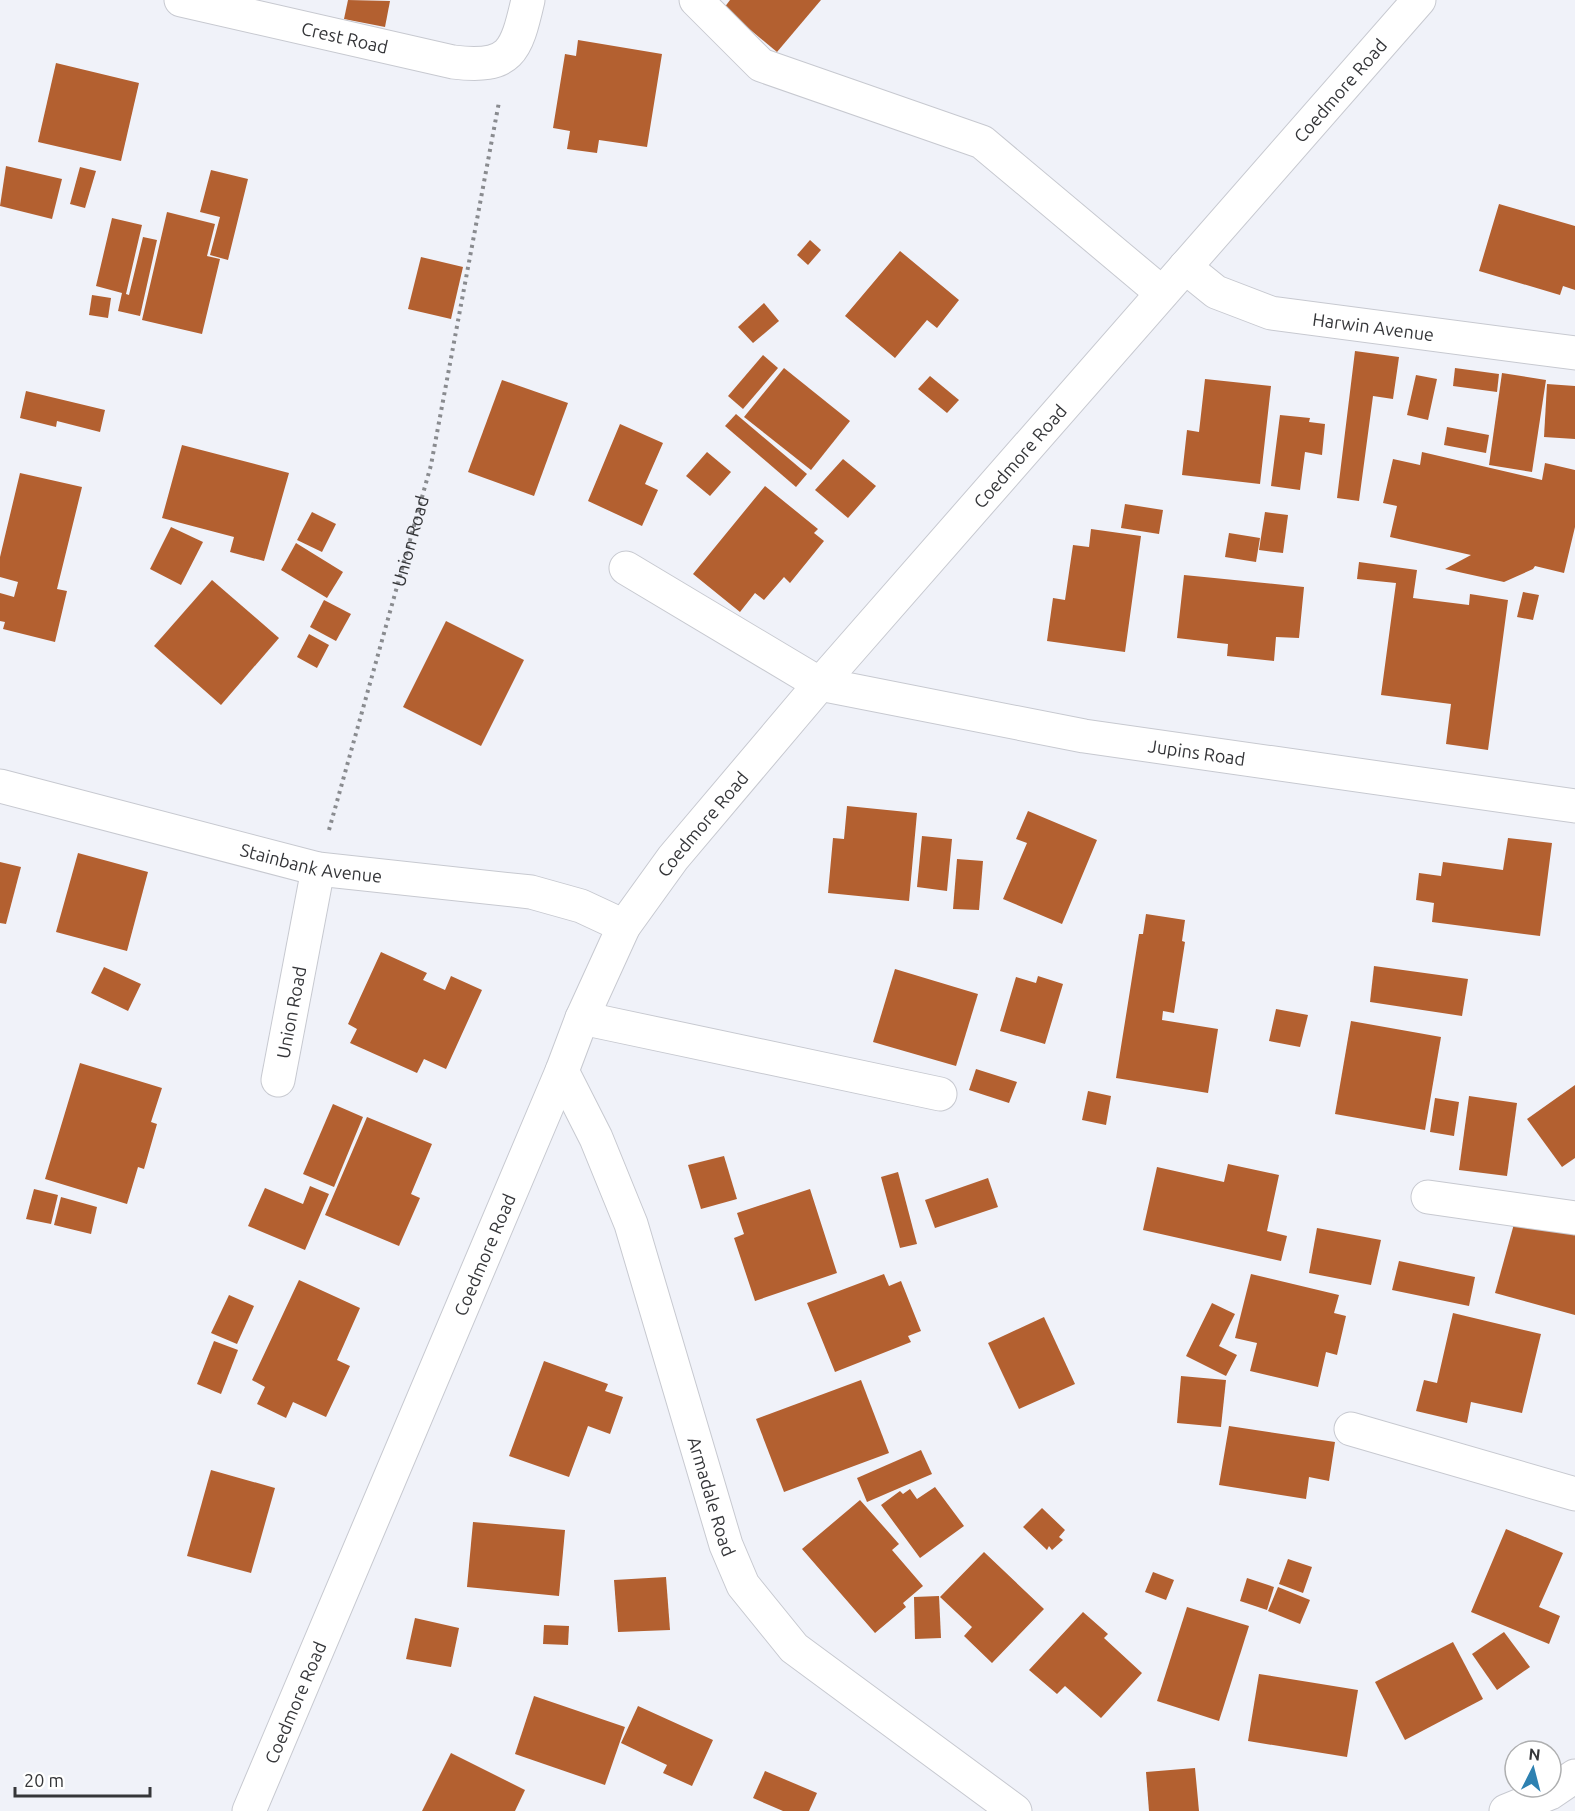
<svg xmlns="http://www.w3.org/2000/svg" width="1575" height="1811" font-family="Ubuntu,sans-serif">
  <rect width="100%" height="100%" fill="#f0f2f9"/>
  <g fill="#b36030">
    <path d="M348 0 390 1 385 27 344 19Z"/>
    <path d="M730 0H821L777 52 724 8Z"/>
    <path d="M578 40 662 54 647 147 599 140 597 153 567 149 570 131 553 128 565 54 576 56Z"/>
    <path d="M56 63 139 83 121 161 38 142Z"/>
    <path d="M6 166 62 179 52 219 0 206Z"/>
    <path d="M80 167 96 171 85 208 70 204Z"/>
    <path d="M211 170 248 179 228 260 210 255 220 217 200 212Z"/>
    <path d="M1499 204 1575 226V290L1563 286 1560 295 1479 271Z"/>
    <path d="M167 212 215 224 207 256 220 259 202 334 142 320Z"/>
    <path d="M112 218 142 225 126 294 129 295 143 237 157 240 140 316 118 311 122 293 96 286Z"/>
    <path d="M810 240 821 250 808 265 797 255Z"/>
    <path d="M900 251 959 300 937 328 927 320 895 358 845 316Z"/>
    <path d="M421 257 463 267 451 319 408 309Z"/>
    <path d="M92 295 111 298 108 318 89 315Z"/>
    <path d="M764 303 779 321 753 343 738 327Z"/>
    <path d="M1355 351 1399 357 1393 399 1373 396 1359 501 1337 498Z"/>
    <path d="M763 355 778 368 743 409 728 396Z"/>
    <path d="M784 368 850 421 811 470 744 417Z"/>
    <path d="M1455 368 1499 374 1497 392 1453 386Z"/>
    <path d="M1502 373 1546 380 1532 472 1489 465Z"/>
    <path d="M1416 375 1437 379 1428 420 1407 415Z"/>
    <path d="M930 376 959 400 947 413 918 389Z"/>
    <path d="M1205 379 1271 386 1260 484 1182 475 1187 430 1199 432Z"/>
    <path d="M502 380 568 403 534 496 468 472Z"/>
    <path d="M1547 384 1575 386V439L1544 437Z"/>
    <path d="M26 391 105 410 100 432 57 421 56 427 20 418Z"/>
    <path d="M736 414 807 474 796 487 725 426Z"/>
    <path d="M1280 415 1310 418 1309 422 1325 424 1322 455 1305 452 1300 490 1271 486Z"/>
    <path d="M620 424 663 443 645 484 658 490 642 526 588 501Z"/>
    <path d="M1447 427 1489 435 1486 453 1444 445Z"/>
    <path d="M182 445 289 473 264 561 230 552 234 537 162 518Z"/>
    <path d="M707 452 731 472 710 496 686 476Z"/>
    <path d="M1422 452 1542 480 1545 463 1575 470V527L1564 573 1535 566 1533 569 1504 582 1445 569 1471 555 1390 537 1397 506 1383 503 1393 459 1420 465Z"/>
    <path d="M843 459 876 486 848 518 815 490Z"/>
    <path d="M20 473 82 487 57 589 67 591 55 642 3 629 5 622 0 621V593L14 597 18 582 0 577V557Z"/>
    <path d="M765 486 818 529 814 533 824 541 790 583 784 577 764 600 755 593 740 612 693 574Z"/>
    <path d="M1125 504 1163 510 1159 534 1121 528Z"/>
    <path d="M312 512 336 524 322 552 297 540Z"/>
    <path d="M1265 512 1288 515 1283 553 1259 550Z"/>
    <path d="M171 527 203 542 181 585 150 569Z"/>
    <path d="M1091 529 1141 536 1125 652 1047 641 1053 598 1065 600 1073 545 1089 547Z"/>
    <path d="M1229 533 1260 538 1256 562 1225 557Z"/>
    <path d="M296 543 343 572 327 598 281 570Z"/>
    <path d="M1359 562 1417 570 1413 598 1469 605 1470 594 1508 600 1488 750 1446 744 1451 704 1381 695 1396 583 1357 579Z"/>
    <path d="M1184 575 1304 587 1299 638 1276 637 1274 661 1227 656 1228 644 1177 638Z"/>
    <path d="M212 580 279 638 221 705 154 646Z"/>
    <path d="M1523 592 1539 595 1533 620 1517 617Z"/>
    <path d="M324 600 351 614 336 641 310 627Z"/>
    <path d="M446 621 524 660 481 746 403 707Z"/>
    <path d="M309 634 329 645 317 668 297 657Z"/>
    <path d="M847 806 917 813 909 901 828 893 833 838 844 839Z"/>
    <path d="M1028 811 1097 840 1062 924 1003 899 1027 843 1016 839Z"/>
    <path d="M922 836 952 839 947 891 917 887Z"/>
    <path d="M1508 838 1552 843 1540 936 1432 922 1434 903 1416 900 1419 873 1441 876 1443 862 1503 870Z"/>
    <path d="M78 853 148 872 127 951 56 932Z"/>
    <path d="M957 859 983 861 979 910 953 909Z"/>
    <path d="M0 862 21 867 6 924 0 923Z"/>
    <path d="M1146 914 1185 920 1182 941 1185 942 1174 1013 1163 1011 1162 1020 1218 1029 1208 1093 1116 1078 1139 934H1143Z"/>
    <path d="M381 952 427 973 423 980 445 990 451 976 482 990 446 1069 424 1059 417 1073 350 1043 357 1029 348 1024Z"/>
    <path d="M1374 966 1468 979 1462 1016 1370 1002Z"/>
    <path d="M104 967 141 984 128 1011 91 993Z"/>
    <path d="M895 969 978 994 956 1066 873 1042Z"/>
    <path d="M1038 976 1063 984 1045 1044 1000 1031 1016 977 1036 983Z"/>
    <path d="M1276 1009 1308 1015 1300 1047 1269 1041Z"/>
    <path d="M1351 1021 1441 1037 1425 1130 1335 1114Z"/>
    <path d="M80 1063 162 1088 151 1122 157 1124 144 1169 138 1167 127 1204 45 1179Z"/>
    <path d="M976 1069 1017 1082 1009 1103 969 1090Z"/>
    <path d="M1575 1085V1158L1562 1167 1527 1119Z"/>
    <path d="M1088 1091 1111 1096 1106 1125 1082 1120Z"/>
    <path d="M1469 1096 1517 1103 1507 1176 1459 1170Z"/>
    <path d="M1435 1098 1459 1102 1454 1136 1430 1132Z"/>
    <path d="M333 1104 363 1117 334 1187 303 1174Z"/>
    <path d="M367 1117 432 1144 411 1194 420 1198 399 1246 325 1215Z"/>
    <path d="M724 1156 737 1199 701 1209 688 1165Z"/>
    <path d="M1228 1164 1279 1175 1267 1231 1287 1236 1281 1261 1143 1230 1157 1167 1224 1182Z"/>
    <path d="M898 1172 917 1244 900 1248 881 1177Z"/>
    <path d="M988 1178 998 1207 935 1228 925 1200Z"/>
    <path d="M310 1186 329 1194 305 1250 248 1226 265 1188 303 1204Z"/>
    <path d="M34 1189 58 1195 51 1224 26 1219Z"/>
    <path d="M810 1189 837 1273 755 1301 734 1238 744 1234 737 1213Z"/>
    <path d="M61 1197 97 1207 91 1234 54 1225Z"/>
    <path d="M1517 1213 1575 1229V1315L1495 1293Z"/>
    <path d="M1317 1228 1381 1240 1371 1285 1309 1273Z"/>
    <path d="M1399 1261 1475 1277 1469 1306 1392 1290Z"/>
    <path d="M884 1274 889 1286 901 1281 921 1331 908 1336 911 1342 835 1372 807 1303Z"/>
    <path d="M1251 1274 1339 1295 1334 1313 1346 1316 1337 1355 1326 1352 1318 1387 1250 1371 1257 1343 1235 1338Z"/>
    <path d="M299 1280 360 1308 337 1360 350 1366 326 1417 293 1402 286 1418 257 1404 265 1387 252 1380Z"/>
    <path d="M229 1295 254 1306 237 1344 211 1333Z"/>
    <path d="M1212 1303 1235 1314 1219 1346 1237 1355 1226 1376 1186 1356Z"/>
    <path d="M1453 1313 1541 1334 1522 1413 1471 1402 1467 1423 1416 1411 1424 1380 1437 1383Z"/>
    <path d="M1044 1317 1075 1384 1019 1409 988 1343Z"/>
    <path d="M214 1341 238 1350 221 1394 197 1384Z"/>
    <path d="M544 1361 608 1384 605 1391 623 1397 610 1434 588 1426 569 1477 509 1456Z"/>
    <path d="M1181 1376 1226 1380 1221 1427 1177 1423Z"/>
    <path d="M861 1380 889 1453 784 1492 756 1419Z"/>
    <path d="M1229 1426 1335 1442 1329 1481 1309 1477 1306 1499 1219 1485Z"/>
    <path d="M921 1450 932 1474 867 1502 857 1478Z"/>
    <path d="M211 1470 275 1488 251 1573 187 1556Z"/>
    <path d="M935 1487 964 1526 920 1558 881 1505 900 1491 903 1494 910 1489 917 1499Z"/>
    <path d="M860 1500 899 1544 892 1550 923 1586 903 1603 906 1607 875 1633 802 1549Z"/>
    <path d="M1042 1508 1065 1530 1059 1537 1063 1540 1052 1550 1049 1546 1047 1550 1023 1527Z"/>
    <path d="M473 1522 565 1530 559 1596 467 1587Z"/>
    <path d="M1506 1529 1563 1553 1539 1607 1560 1616 1549 1644 1471 1612Z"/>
    <path d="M984 1552 1044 1609 992 1663 964 1636 972 1627 940 1597Z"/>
    <path d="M1288 1559 1312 1567 1303 1593 1279 1584Z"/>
    <path d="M1153 1572 1174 1580 1166 1600 1145 1592Z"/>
    <path d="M666 1577 670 1630 618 1632 614 1580Z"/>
    <path d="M1247 1578 1274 1587 1267 1610 1240 1601Z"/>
    <path d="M1278 1587 1310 1600 1300 1624 1268 1611Z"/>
    <path d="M939 1596 941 1638 915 1639 914 1597Z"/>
    <path d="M1187 1607 1249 1626 1219 1721 1157 1701Z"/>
    <path d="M1083 1612 1108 1634 1104 1638 1142 1673 1101 1718 1065 1686 1057 1694 1029 1670Z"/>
    <path d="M415 1618 459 1628 451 1667 406 1659Z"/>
    <path d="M544 1625 569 1626 568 1645 543 1644Z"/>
    <path d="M1504 1632 1530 1667 1497 1690 1472 1654Z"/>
    <path d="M1453 1642 1483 1699 1405 1740 1375 1682Z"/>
    <path d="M1259 1674 1358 1690 1347 1757 1248 1741Z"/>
    <path d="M534 1696 625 1727 605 1785 515 1754Z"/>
    <path d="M638 1706 713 1740 692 1786 663 1773 667 1765 621 1743Z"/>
    <path d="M451 1753 525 1790 515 1811H422Z"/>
    <path d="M1195 1768 1199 1811H1149L1146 1772Z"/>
    <path d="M765 1771 817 1793 809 1811H783L753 1798Z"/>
  </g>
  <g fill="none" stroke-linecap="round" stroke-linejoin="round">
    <defs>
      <g id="minor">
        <path id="s2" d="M181 0 453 62C511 69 516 52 528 0"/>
        <path d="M696 0 761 65 982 142 1162 293"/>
        <path id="s3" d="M1185 267 1216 292 1271 313 1575 353"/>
        <path id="s4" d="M626 568 820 684 1084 736 1575 806"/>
        <path id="s5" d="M0 786 318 869 531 892 581 906 624 926"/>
        <path d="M582 1018 940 1094"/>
        <path id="s6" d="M562 1071 596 1138 631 1224 726 1545 743 1585 794 1648 1015 1811"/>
        <path id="s7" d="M278 1080 318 869"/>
        <path d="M1428 1197 1575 1218"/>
        <path d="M1351 1429 1575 1494"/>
        <path id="s8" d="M249 1811 562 1071 582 1018 624 926 673 858 820 684 1419 0"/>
        <path d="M1506 1811 1550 1793 1575 1776"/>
      </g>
    </defs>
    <use href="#minor" stroke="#c7c9d0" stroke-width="35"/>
    <path stroke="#898b8f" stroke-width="4" stroke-dasharray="3 4.5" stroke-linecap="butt" id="s1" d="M329 830 431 465 499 102"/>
    <use href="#minor" stroke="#fff" stroke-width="33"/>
  </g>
  <g text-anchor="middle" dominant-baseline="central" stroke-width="6" stroke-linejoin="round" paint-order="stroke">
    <g font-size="18" fill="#353639" stroke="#fff">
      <text stroke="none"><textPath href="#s2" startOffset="168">Crest Road</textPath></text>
      <text stroke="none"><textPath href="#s8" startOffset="2062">Coedmore Road</textPath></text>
      <text stroke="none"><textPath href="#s3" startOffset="202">Harwin Avenue</textPath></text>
      <text stroke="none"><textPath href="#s8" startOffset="1576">Coedmore Road</textPath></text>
      <text stroke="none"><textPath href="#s1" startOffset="300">Union Road</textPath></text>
      <text stroke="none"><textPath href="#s4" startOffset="609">Jupins Road</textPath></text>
      <text stroke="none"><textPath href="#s8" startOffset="1090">Coedmore Road</textPath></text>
      <text stroke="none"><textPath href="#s5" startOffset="321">Stainbank Avenue</textPath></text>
      <text stroke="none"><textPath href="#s7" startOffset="69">Union Road</textPath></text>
      <text stroke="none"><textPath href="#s8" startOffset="604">Coedmore Road</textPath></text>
      <text stroke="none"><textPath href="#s6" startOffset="452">Armadale Road</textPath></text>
      <text stroke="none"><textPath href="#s8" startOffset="118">Coedmore Road</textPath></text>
    </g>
  </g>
  <g transform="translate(1533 1769) rotate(6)"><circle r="28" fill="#ffffff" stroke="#aeafb0" stroke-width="1.5"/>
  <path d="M0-4.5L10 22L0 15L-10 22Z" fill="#2e81b1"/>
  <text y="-9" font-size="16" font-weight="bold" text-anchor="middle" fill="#353639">N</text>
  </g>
  <path d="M15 1787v9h135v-9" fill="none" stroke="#353639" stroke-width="3"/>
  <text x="24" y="1787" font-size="18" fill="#353639" stroke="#ffffff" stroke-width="4.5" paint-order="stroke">20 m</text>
</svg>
